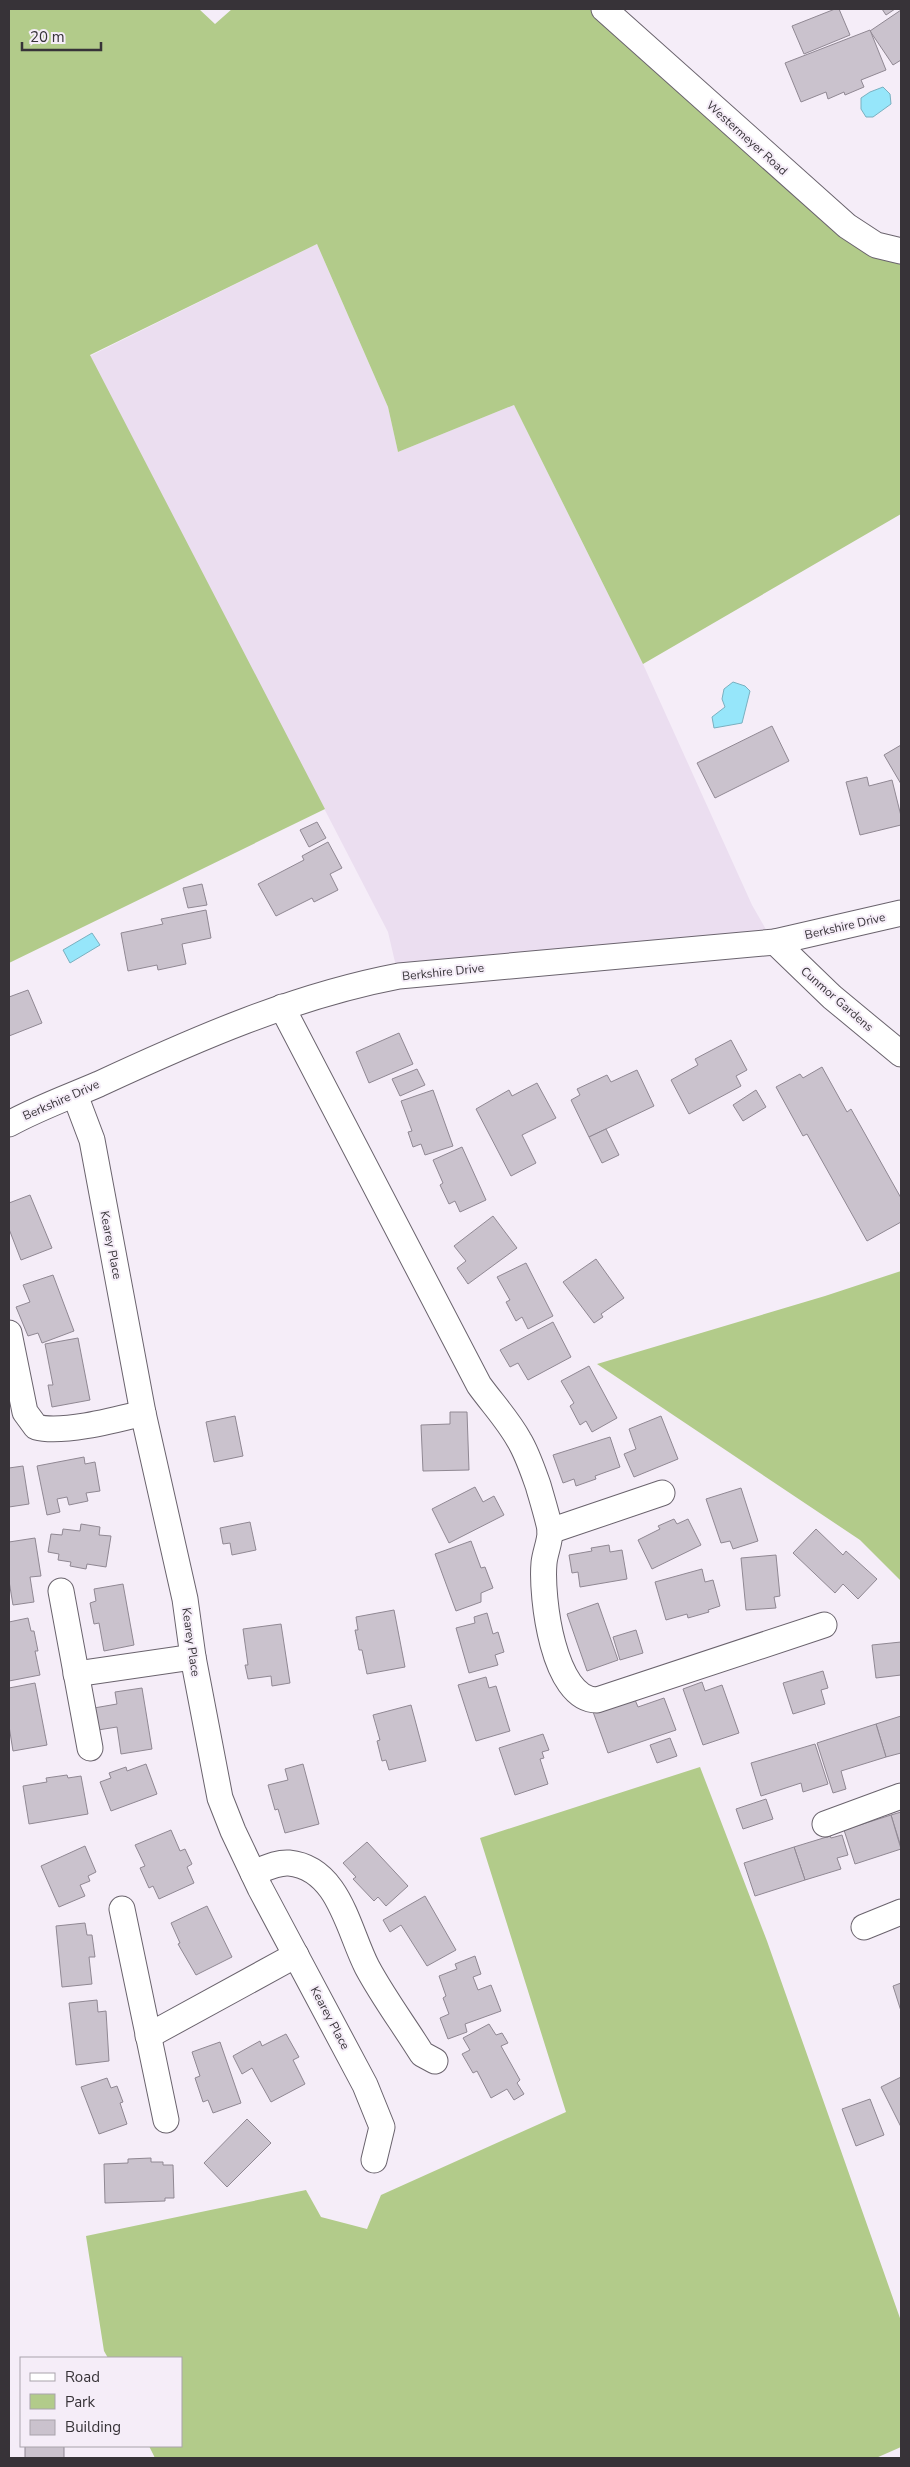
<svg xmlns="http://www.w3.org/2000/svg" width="910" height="2467" font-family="'Nunito Sans',sans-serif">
  <rect width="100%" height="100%" fill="#f5edf8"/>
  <path fill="#ebdef0" d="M317 244 388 407 398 452 514 405 643 664 752 905 772 940 398 975 388 932 90 356Z"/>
  <g fill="#b2cb8a">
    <path d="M9 9H199L215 24 232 9H601L791 177 901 252V514L643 664 514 405 398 452 388 407 317 244 90 355 325 809 9 963Z"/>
    <path d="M901 1271V1581L860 1540 597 1364 825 1296Z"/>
    <path d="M700 1767 767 1941 901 2321V2447L876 2458H155L149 2446H181V2358H108L104 2351 86 2236 306 2190 321 2217 367 2229 381 2195 566 2112 480 1838Z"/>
  </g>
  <g fill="#96e6fa" stroke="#7ab0c0">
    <path d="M883 87 890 94 891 104 873 117H866L861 109V98L870 92Z"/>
    <path d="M733 682 745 686 750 691 742 723 714 728 712 717 725 707 722 699 724 689Z"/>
    <path d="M92 933 100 945 70 963 63 950Z"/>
  </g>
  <g fill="#cac2cd" stroke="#908893">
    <path d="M835 9H839L850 35 804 54 792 26Z"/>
    <path d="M882 9H895L886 15Z"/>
    <path d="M901 10V60L893 65 870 31Z"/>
    <path d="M870 30 886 70 861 80 864 87 845 95 844 92 828 99 826 92 801 102 785 63Z"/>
    <path d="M772 726 789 761 715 798 697 763Z"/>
    <path d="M901 745V784L884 755Z"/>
    <path d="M867 777 869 786 892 780 901 816V825L860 835 846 782Z"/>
    <path d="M317 822 326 838 309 847 300 830Z"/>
    <path d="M328 842 342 868 330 874 338 890 314 902 312 898 276 916 258 884 304 860 302 856Z"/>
    <path d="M202 884 207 905 188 908 183 888Z"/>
    <path d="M206 910 211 938 182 944 186 964 158 970 157 965 128 971 121 933 163 924 161 919Z"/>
    <path d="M28 990 42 1023 9 1036V997Z"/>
    <path d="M399 1033 413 1064 369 1083 356 1052Z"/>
    <path d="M731 1040 747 1070 736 1076 741 1086 689 1114 671 1080 698 1065 695 1059Z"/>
    <path d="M822 1067 847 1112 851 1109 901 1198V1222L867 1241 807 1134 803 1136 776 1087 800 1074 803 1078Z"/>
    <path d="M417 1069 425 1085 400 1096 392 1079Z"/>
    <path d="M637 1070 654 1106 589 1137 571 1100 580 1095 577 1089 607 1075 611 1082Z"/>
    <path d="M537 1083 556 1118 522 1135 536 1163 511 1176 476 1109 509 1090 512 1096Z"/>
    <path d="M433 1090 453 1146 425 1155 421 1144 413 1147 408 1132 412 1131 401 1101Z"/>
    <path d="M756 1090 766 1107 743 1121 733 1105Z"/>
    <path d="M606 1129 619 1155 602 1163 589 1137Z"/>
    <path d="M462 1147 486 1200 460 1212 455 1201 449 1204 440 1185 443 1183 433 1160Z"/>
    <path d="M30 1195 52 1248 21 1260 9 1229V1203Z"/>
    <path d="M493 1216 517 1248 468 1284 457 1268 466 1261 454 1246Z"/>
    <path d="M596 1259 624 1298 601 1314 603 1317 594 1323 563 1282Z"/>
    <path d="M526 1263 553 1316 528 1329 522 1317 516 1321 506 1302 510 1300 497 1277Z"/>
    <path d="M53 1275 74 1331 42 1343 38 1333 28 1336 16 1307 30 1302 23 1285Z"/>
    <path d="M553 1322 571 1357 528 1380 518 1363 510 1367 500 1350Z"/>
    <path d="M78 1338 90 1400 52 1407 48 1385H53L45 1344Z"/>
    <path d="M589 1366 617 1418 592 1432 586 1421 580 1425 570 1406 574 1403 561 1381Z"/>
    <path d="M450 1412H467L469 1470 423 1471 421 1425 450 1424Z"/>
    <path d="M235 1416 243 1456 214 1462 206 1422Z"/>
    <path d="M661 1416 678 1459 634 1477 624 1454 636 1449 629 1429Z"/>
    <path d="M610 1437 620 1467 595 1476 596 1479 576 1486 574 1479 563 1483 553 1455Z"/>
    <path d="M84 1457 85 1464 95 1462 100 1491 86 1493 88 1501 69 1505 67 1497 57 1499 60 1512 47 1515 37 1466Z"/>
    <path d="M23 1466 29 1504 9 1507V1468Z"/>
    <path d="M475 1487 483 1502 494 1496 504 1515 449 1543 432 1509Z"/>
    <path d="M741 1488 758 1541 733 1549 730 1541 721 1543 706 1499Z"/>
    <path d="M674 1519 677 1524 688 1519 701 1545 652 1569 638 1540 660 1529 658 1526Z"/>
    <path d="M250 1522 256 1550 232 1555 230 1543 223 1544 220 1528Z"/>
    <path d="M81 1524 100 1527 99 1535 111 1536 106 1567 87 1564 86 1569 70 1566 71 1562 58 1560 59 1554 48 1552 51 1534 62 1535 63 1529 80 1531Z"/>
    <path d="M816 1529 843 1555 846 1551 877 1579 858 1599 843 1584 835 1593 793 1553Z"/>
    <path d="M35 1538 41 1576 30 1577 34 1602 13 1605 9 1581V1542Z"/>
    <path d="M471 1541 481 1568 485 1567 493 1588 481 1593V1602L456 1611 435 1554Z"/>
    <path d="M609 1545 610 1552 622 1550 627 1579 580 1587 578 1572 572 1573 569 1555 592 1551 591 1548Z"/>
    <path d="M776 1555 780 1596 774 1597 776 1608 746 1610 741 1558Z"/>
    <path d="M702 1569 705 1582 713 1580 720 1606 708 1610 709 1612 688 1618 687 1614 666 1620 655 1582Z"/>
    <path d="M123 1584 134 1645 104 1651 99 1623 94 1624 90 1603 96 1601 94 1589Z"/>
    <path d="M598 1603 618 1660 587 1671 567 1614Z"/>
    <path d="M394 1610 405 1667 367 1674 362 1650H359L355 1630H358L356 1617Z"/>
    <path d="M487 1613 493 1634 498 1632 504 1652 495 1655 498 1665 469 1673 456 1628 475 1623 474 1617Z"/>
    <path d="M28 1618 31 1631H34L38 1651H35L40 1675 9 1681V1622Z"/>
    <path d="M281 1624 290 1683 272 1686 271 1676 248 1679 245 1665H248L243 1629Z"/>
    <path d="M636 1630 643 1653 620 1660 613 1637Z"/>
    <path d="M901 1642V1675L876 1678 872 1645Z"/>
    <path d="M823 1671 828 1688 821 1690 825 1704 793 1714 783 1683Z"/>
    <path d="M486 1677 489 1688 496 1686 510 1731 476 1741 458 1685Z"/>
    <path d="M702 1682 705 1691 722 1685 739 1733 703 1745 683 1689Z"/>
    <path d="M35 1683 47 1745 13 1751 9 1726V1688Z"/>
    <path d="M142 1688 152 1749 121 1754 117 1727 98 1730 94 1708 117 1704 115 1692Z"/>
    <path d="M633 1695 638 1707 664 1698 676 1730 608 1753 592 1709Z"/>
    <path d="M411 1705 426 1761 389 1770 386 1760 382 1761 377 1741 380 1740 373 1715Z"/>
    <path d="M901 1716V1753L886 1757 876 1724Z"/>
    <path d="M876 1724 886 1757 841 1771 846 1789 833 1793 817 1743Z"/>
    <path d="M543 1734 549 1750 542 1752 544 1758 540 1759 548 1784 515 1795 499 1748Z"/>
    <path d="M670 1738 677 1756 657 1763 650 1745Z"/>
    <path d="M815 1744 828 1784 803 1792 801 1783 761 1796 751 1763Z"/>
    <path d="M146 1764 157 1794 111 1811 100 1782 111 1778 109 1773 126 1767 127 1771Z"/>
    <path d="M303 1764 319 1824 285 1833 278 1809 275 1810 268 1785 288 1780 285 1769Z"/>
    <path d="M67 1775 68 1778 81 1776 88 1814 29 1824 23 1786 47 1782 46 1778Z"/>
    <path d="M766 1799 773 1819 743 1829 736 1809Z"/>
    <path d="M901 1812V1847L891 1815Z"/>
    <path d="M891 1815 901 1849 855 1864 844 1830Z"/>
    <path d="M171 1830 180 1851 185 1849 192 1864 187 1867 194 1883 159 1899 153 1886 149 1888 140 1868 145 1866 135 1845Z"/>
    <path d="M842 1835 848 1855 837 1858 841 1869 805 1880 794 1847 830 1836 831 1838Z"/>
    <path d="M367 1842 408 1886 386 1906 378 1897 374 1901 353 1879 356 1877 343 1863Z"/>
    <path d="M85 1846 96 1872 88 1876 90 1881 80 1885 85 1896 59 1907 41 1866Z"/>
    <path d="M794 1847 805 1880 755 1896 744 1863Z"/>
    <path d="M425 1896 456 1950 427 1966 401 1925 390 1932 383 1920Z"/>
    <path d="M207 1906 232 1957 196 1975 178 1944 180 1943 171 1923Z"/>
    <path d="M85 1923 87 1935H92L95 1957H89L92 1984 62 1987 56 1926Z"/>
    <path d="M475 1956 481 1974 473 1977 478 1990 491 1985 501 2011 465 2024 467 2032 448 2039 440 2018 449 2014 443 1998 446 1996 439 1976 457 1969 455 1964Z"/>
    <path d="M901 1983V2011L893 1986Z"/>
    <path d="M97 2000 98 2012 106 2011 109 2061 76 2065 69 2003Z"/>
    <path d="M489 2024 496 2035 502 2033 508 2043 501 2046 520 2080 517 2083 524 2094 514 2100 507 2089 491 2098 477 2071 473 2073 462 2054 470 2050 463 2038Z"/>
    <path d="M286 2034 299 2057 293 2060 305 2084 271 2102 252 2068 242 2074 233 2056 260 2041 262 2046Z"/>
    <path d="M220 2042 241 2103 213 2113 208 2100 203 2102 195 2078 200 2076 192 2052Z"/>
    <path d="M901 2077V2127L881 2087Z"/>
    <path d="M107 2078 111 2088 117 2086 123 2102 120 2103 127 2124 99 2134 81 2087Z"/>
    <path d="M870 2099 884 2135 856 2146 842 2109Z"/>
    <path d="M247 2119 271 2143 227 2187 204 2163Z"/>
    <path d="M151 2158V2162H163V2165H173L174 2198H165V2201L105 2203 104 2164 128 2163V2159Z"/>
    <rect x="25" y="2446" width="39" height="12"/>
  </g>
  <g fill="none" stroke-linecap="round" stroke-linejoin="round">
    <defs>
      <g id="minor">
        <path d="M604 9 847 226 876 245 901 251"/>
        <path d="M775 942 832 997 901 1054"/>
        <path d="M282 1007 479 1385C492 1403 508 1420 519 1440 527 1453 533 1471 538 1485 542 1499 547 1515 550 1529 551 1540 545 1552 544 1563 541 1596 553 1700 597 1700L824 1625"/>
        <path d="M75 1095 92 1140 143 1413 185 1599 193 1657 220 1798 233 1831 260 1888 365 2085 382 2127 374 2160"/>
        <path d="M9 1124C38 1108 69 1097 99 1084 196 1039 294 996 399 976L775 942 901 913"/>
        <path d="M9 1333 25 1412 36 1427C62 1434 115 1420 143 1413"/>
        <path d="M550 1531 662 1493"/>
        <path d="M61 1591 90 1748"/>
        <path d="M76 1674 193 1657"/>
        <path d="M825 1824 901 1796"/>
        <path d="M253 1873C264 1869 277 1862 289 1863 339 1868 348 1930 367 1967 383 1997 404 2025 422 2054L435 2061"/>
        <path d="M122 1909 166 2120"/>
        <path d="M864 1927 901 1912"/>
        <path d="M148 2036 296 1955"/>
      </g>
    </defs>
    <use href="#minor" stroke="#6a636d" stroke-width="27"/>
    <use href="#minor" stroke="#fff" stroke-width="25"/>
  </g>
  <g text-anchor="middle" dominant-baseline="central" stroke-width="4" stroke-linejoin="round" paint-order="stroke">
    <g font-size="12" fill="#373338" stroke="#f5edf8">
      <text transform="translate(747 138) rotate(42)">Westermeyer Road</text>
      <text transform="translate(845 926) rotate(-13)">Berkshire Drive</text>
      <text transform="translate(443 972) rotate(-6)">Berkshire Drive</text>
      <text transform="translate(837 999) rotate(41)">Cunmor Gardens</text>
      <text transform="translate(61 1100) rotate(-24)">Berkshire Drive</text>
      <text transform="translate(111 1245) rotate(79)">Kearey Place</text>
      <text transform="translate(191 1642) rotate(82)">Kearey Place</text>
      <text transform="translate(330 2018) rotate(62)">Kearey Place</text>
    </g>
  </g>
  <rect width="910" height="2467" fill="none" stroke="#373338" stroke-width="20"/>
  <rect x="20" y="2357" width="162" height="90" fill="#f5edf8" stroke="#a9a3ab"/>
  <rect x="30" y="2373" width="25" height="8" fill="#ffffff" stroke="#a9a3ab"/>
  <text x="65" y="2382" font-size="15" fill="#373338">Road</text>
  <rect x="30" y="2394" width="25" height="15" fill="#b2cb8a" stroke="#a9a3ab"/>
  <text x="65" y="2407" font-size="15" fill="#373338">Park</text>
  <rect x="30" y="2420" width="25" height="15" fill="#cac2cd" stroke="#a9a3ab"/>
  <text x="65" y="2432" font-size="15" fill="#373338">Building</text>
  <path d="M22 42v8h79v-8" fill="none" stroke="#373338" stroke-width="2.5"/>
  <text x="30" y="42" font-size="15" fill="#373338" stroke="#f5edf8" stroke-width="4" paint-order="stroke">20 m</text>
</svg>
